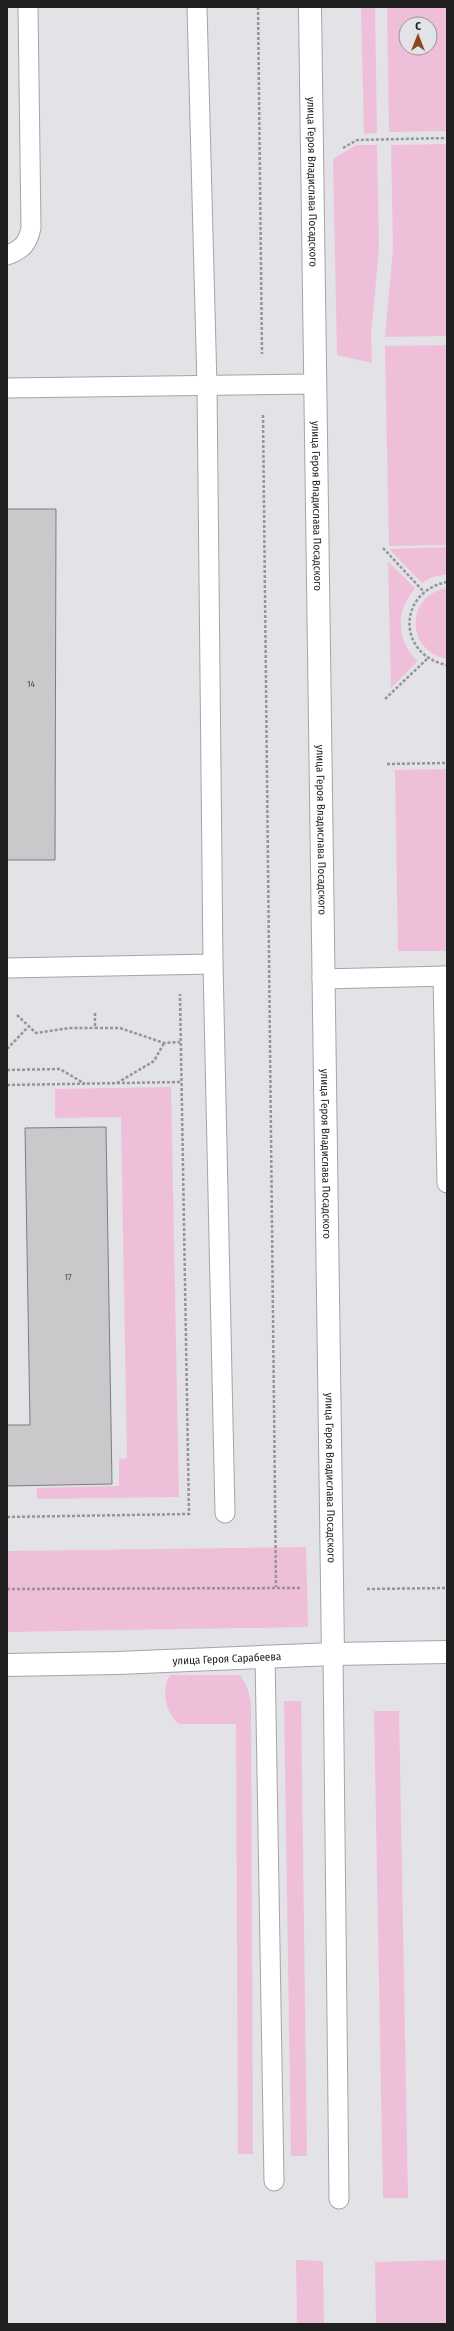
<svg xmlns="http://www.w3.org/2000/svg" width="454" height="2331" font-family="'Fira Sans Condensed',sans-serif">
  <rect width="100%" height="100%" fill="#e3e2e6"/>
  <g fill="#efbfd9" fill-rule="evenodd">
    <path d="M361 7H375L377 133 364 134Z"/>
    <path d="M387 7H447V131L389 132ZM406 24H430V48H406Z"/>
    <path d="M447 144V336L385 337 393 248 391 145Z"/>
    <path d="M356 145H377L379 247 371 336 372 363 337 355 333 159Z"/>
    <path d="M447 345V545L389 546 385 346Z"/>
    <path d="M447 547V574L432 577 422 583 389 549Z"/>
    <path d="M388 561 415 588C412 593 407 598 405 604 396 622 402 649 418 661L391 688Z"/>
    <path d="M447 588V659C405 651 405 595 447 588Z"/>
    <path d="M447 769V951H398L395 770Z"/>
    <path d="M171 1087 179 1497 37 1499V1488L119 1486V1459L127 1458 121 1117 55 1118V1089Z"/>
    <path d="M306 1547 308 1627 7 1632V1551Z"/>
    <path d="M170 1675H240L247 1687 251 1702 253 2154H238L236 1724H179C165 1713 161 1689 170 1675Z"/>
    <path d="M284 1701H301L307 2156H291Z"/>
    <path d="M374 1711H399L408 2198H383Z"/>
    <path d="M296 2260 323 2261 324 2324H297Z"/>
    <path d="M447 2260V2324H376L375 2262Z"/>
  </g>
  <g fill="#cbc8cb" stroke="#7f7c7f">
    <path d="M7 509H56L55 860H7Z"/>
    <path d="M106 1127 112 1484 7 1486V1425H30L25 1128Z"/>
  </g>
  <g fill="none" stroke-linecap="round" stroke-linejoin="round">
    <defs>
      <g id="lane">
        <path d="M197 7 207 386 213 964 225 1513"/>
        <path d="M7 255C22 250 28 243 31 228L28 7"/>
        <path d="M7 388 315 384"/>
        <path d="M7 968 213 964"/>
        <path d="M443 976 447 1183"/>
        <path d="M322 979 447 976"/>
        <path d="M333 1654 339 2199"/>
        <path d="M265 1655 274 2181"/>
      </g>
      <g id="street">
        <path id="s1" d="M7 1665 117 1663 333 1654"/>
      </g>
      <g id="secondary">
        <path id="s2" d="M310 7 333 1654 447 1652"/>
      </g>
    </defs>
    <use href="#lane" stroke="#a6a4a8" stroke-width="21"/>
    <use href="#street" stroke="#a6a4a8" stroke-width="24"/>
    <use href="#secondary" stroke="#a6a4a8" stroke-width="24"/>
    <g stroke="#959497" stroke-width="2.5" stroke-dasharray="3 2" stroke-linecap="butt">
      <path d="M258 7 262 354"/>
      <path d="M343 148 357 140 447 138"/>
      <path d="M263 415 276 1587"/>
      <path d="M383 548 424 592"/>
      <path d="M447 582C397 592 397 655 447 665"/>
      <path d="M385 699 428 658"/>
      <path d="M387 764 447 763"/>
      <path d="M95 1013V1028H120L164 1043 180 1042"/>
      <path d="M17 1015 36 1033 69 1028H95"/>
      <path d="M7 1049 28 1027"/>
      <path d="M7 1070 60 1069 85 1084"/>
      <path d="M117 1083 154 1061 164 1043"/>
      <path d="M7 1085 181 1082"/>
      <path d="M7 1517 189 1514 180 994"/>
      <path d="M7 1589 301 1588"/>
      <path d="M367 1589 447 1588"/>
    </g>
    <use href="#lane" stroke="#fff" stroke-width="19"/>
    <use href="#street" stroke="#fff" stroke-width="22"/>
    <use href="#secondary" stroke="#fff" stroke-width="22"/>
  </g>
  <g text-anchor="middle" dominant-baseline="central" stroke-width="3.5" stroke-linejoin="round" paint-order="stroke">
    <g font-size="9" fill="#4c4a4c">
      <text x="31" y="684">14</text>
      <text x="68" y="1277">17</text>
    </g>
    <g font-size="11" fill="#212021" stroke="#e3e2e6">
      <text stroke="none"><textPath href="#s2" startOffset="175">улица Героя Владислава Посадского</textPath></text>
      <text stroke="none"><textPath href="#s2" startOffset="499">улица Героя Владислава Посадского</textPath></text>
      <text stroke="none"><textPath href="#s2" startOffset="823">улица Героя Владислава Посадского</textPath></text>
      <text stroke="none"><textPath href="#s2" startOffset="1147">улица Героя Владислава Посадского</textPath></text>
      <text stroke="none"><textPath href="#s2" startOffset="1471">улица Героя Владислава Посадского</textPath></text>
      <text stroke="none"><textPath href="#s1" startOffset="220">улица Героя Сарабеева</textPath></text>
    </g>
  </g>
  <rect width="454" height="2331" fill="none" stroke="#212021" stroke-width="16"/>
  <g transform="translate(418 36)"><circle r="19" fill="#e3e2e6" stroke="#959497"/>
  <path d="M0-3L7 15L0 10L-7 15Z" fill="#8a451b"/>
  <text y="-6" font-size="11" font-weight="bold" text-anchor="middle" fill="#212021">С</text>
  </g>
</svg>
